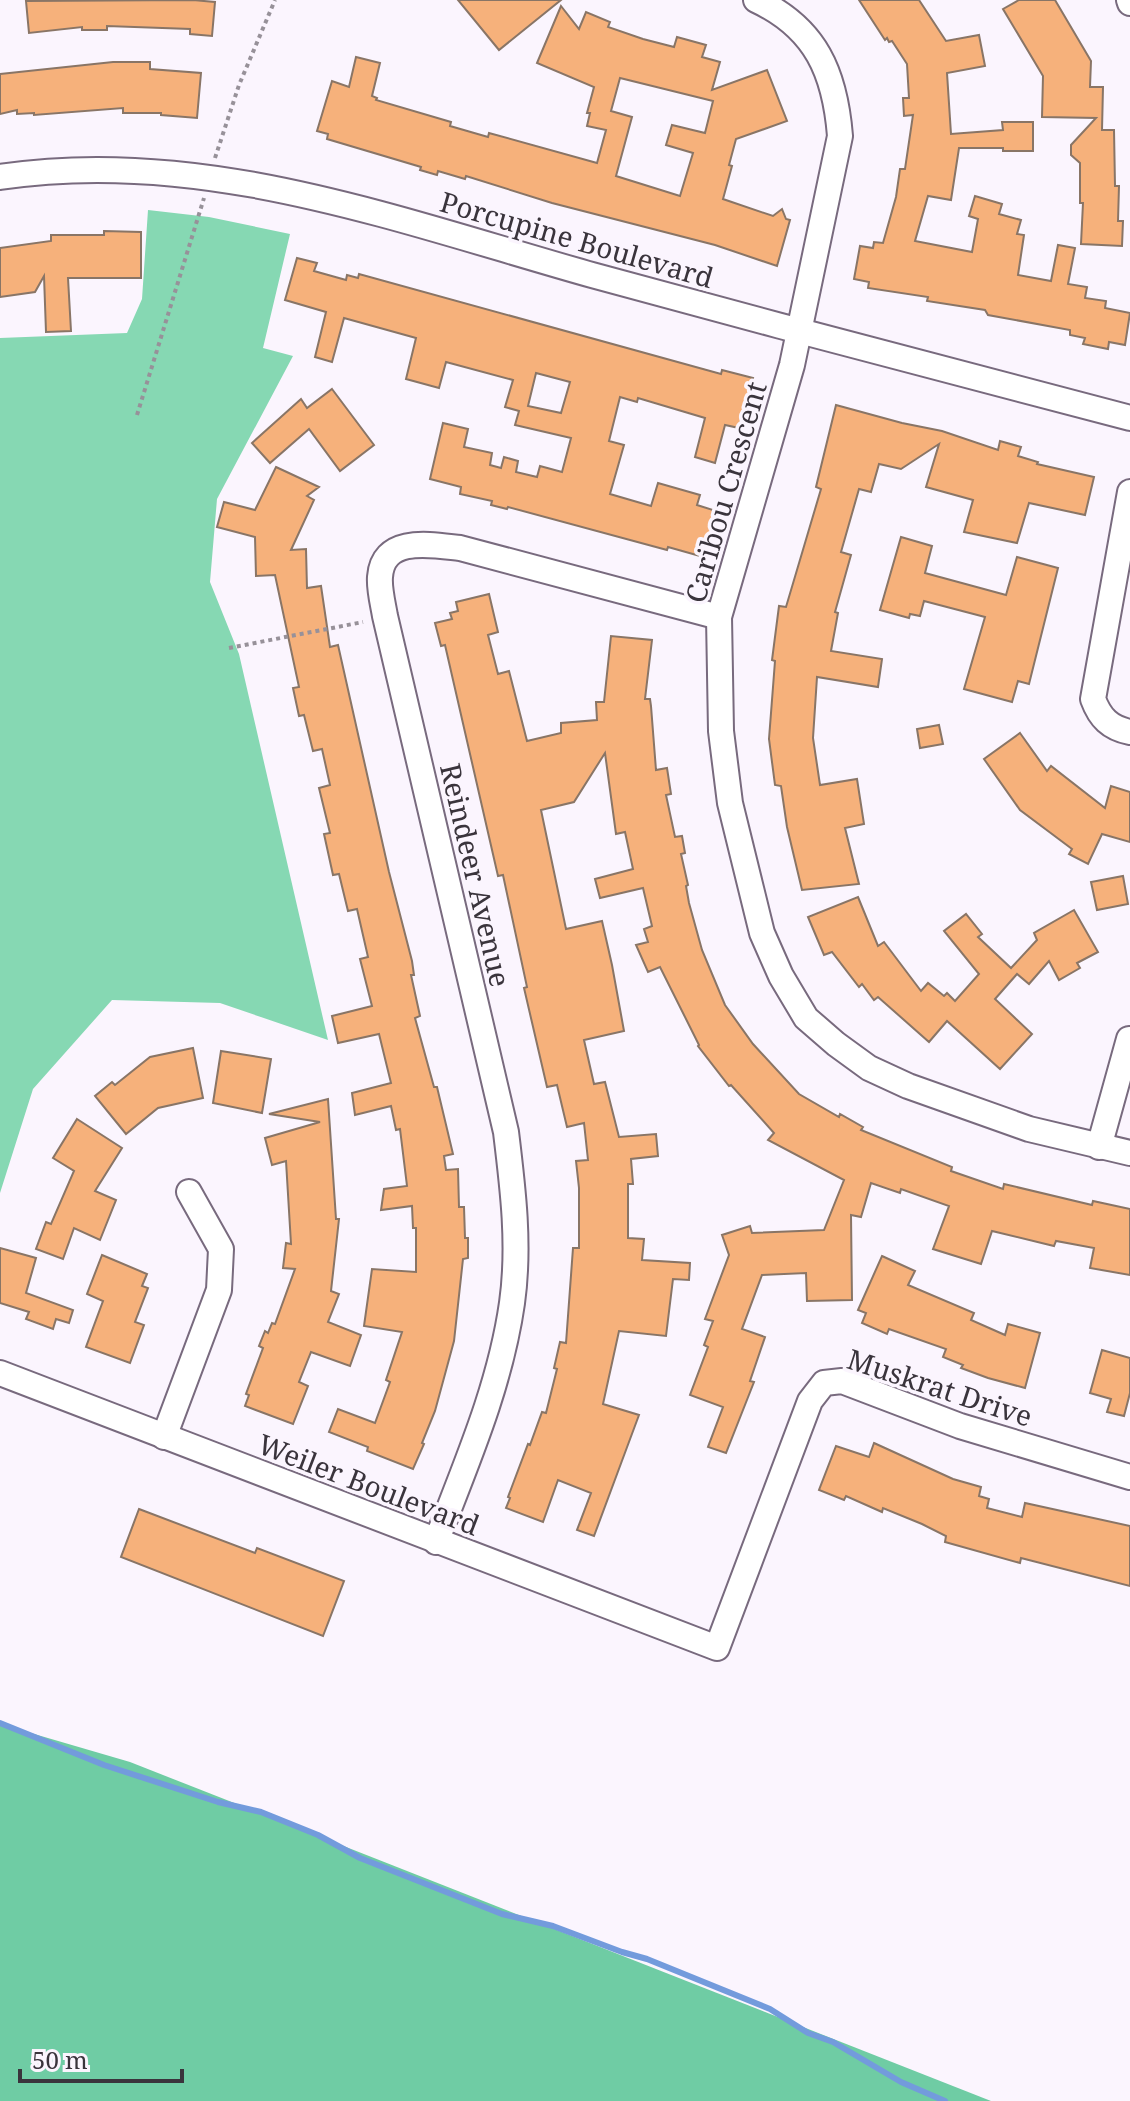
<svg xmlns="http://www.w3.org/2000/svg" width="1130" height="2101" font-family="'Noto Serif',serif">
  <rect width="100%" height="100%" fill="#fbf5fe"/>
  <path fill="#86d8b3" d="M148 210 209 217 290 234 263 348 293 356 217 499 210 582 239 654 328 1040 220 1003 112 1000 33 1089 0 1193V338L127 333 142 299Z"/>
  <path fill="#6fcca4" d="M0 1724 130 1762 991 2101H0Z"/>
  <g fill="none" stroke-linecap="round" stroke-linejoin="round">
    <path stroke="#739bdc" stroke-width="6" d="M0 1723 104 1765 218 1802 261 1812 318 1835 360 1858 502 1914 553 1926 622 1952 647 1959 770 2009 808 2033 833 2042 901 2082 945 2101"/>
  </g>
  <g fill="#f6b17b" stroke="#897566" stroke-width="2" fill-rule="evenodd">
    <path d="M193 0 215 2 212 36 190 34V29L107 26V30H82V27L29 33 26 1Z"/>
    <path d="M458 0H561L499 50Z"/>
    <path d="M859 0H919L946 41 979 35 985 66 947 73 951 134 1003 130 1002 122H1033V151H1003V148H959L951 200 928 196 915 241 972 252 978 219 969 216 975 196 1002 204 999 214 1021 220 1017 234 1024 235 1018 275 1051 281 1058 245 1075 248 1068 284 1087 287 1085 298 1106 301 1105 308 1130 313 1125 345 1109 342 1108 349 1083 344 1085 338 1070 335V330L988 315 985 310 927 301 928 297 868 288 869 282 854 279 860 246 873 248 874 242 883 243 896 197 900 169H905L913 115 904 116 903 98H909L907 64 892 41 889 42 887 38 885 40Z"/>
    <path d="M1019 0H1055L1091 61 1090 87H1103L1102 130H1114L1115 186H1119L1118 221H1123L1122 246 1081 244 1083 203H1080V163L1071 155V145L1096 118 1042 117 1043 76 1003 9Z"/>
    <path d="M561 6 579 29 586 12 610 22 608 27 643 39 674 47 677 37 706 45 702 57 720 62 712 90 767 70 787 121 736 139 729 165 732 166 723 199 773 216 782 209 786 219 790 220 777 266 715 245 552 203 466 176 465 179 438 171 437 175 420 170 421 167 327 139 328 134 317 131 332 81 349 87 356 57 380 63 372 96 377 98 376 100 451 122 450 126 488 137 489 133 597 163 606 130 587 126 590 113H587L594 87 537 63ZM620 78 713 101 705 133 672 125 666 145 693 153 680 196 616 176 632 117 611 111Z"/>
    <path d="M113 62H150V69L201 73 197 118 161 115V113H123V108L34 115V113L17 114V110L0 114V74Z"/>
    <path d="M104 231 141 232V278H68L71 331 46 332 44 276 35 292 0 297V248L51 241V235H104Z"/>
    <path d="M297 258 317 263 314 271 346 280 347 275 358 278 359 274 721 374 722 370 753 378 739 428 725 425 715 463 695 457 705 418 638 398 637 402 620 397 609 441 624 445 610 494 651 506 658 483 700 495 697 505 713 510 718 518 707 558 668 547 667 550 508 507 507 509 491 505 492 501 460 494 461 487 430 479 443 423 468 429 464 447 492 453 490 465 501 468 504 457 518 461 516 472 537 477 540 466 562 472 571 438 515 425 519 411 505 407 513 380 446 362 439 388 406 379 416 338 344 318 332 362 315 357 326 312 285 300ZM536 373 570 382 561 413 528 406Z"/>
    <path d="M332 389 374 445 340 471 309 429 270 463 252 443 301 399 307 408Z"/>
    <path d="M836 405 902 423 942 431 998 450 1000 441 1021 447 1018 456 1038 462 1037 464 1094 477 1085 515 1029 503 1017 543 964 532 973 500 926 487 939 444 901 469 879 464 871 492 859 489 841 552 851 555 835 612 838 613 831 651 882 659 878 687 817 677 813 738 820 785 857 779 864 824 845 828 859 884 802 890 787 827 781 786 775 785 769 739 775 661 772 660 779 606 786 607 821 489 816 487Z"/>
    <path d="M276 467 319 487 307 496 314 500 291 550 306 549 307 588 321 586 330 647 338 645 389 872 412 961 414 975H411L420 1016 415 1018 434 1087H437L453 1154 444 1156 446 1170 458 1169 459 1207H464L465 1238H468V1258L463 1259 454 1341 435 1411 422 1443 424 1444 413 1469 367 1451 368 1447 329 1432 338 1409 375 1423 390 1382 386 1380 402 1332 364 1326 372 1269 416 1272V1228H413L412 1206 381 1210 384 1189 407 1186 400 1129 396 1130 391 1106 355 1115 352 1093 391 1083 379 1034 338 1043 332 1016 372 1006 360 959 368 957 357 909 348 911 339 874 333 875 324 834 330 833 319 788 330 785 322 749 313 751 304 715 299 716 293 688 299 687 275 575 256 576 255 537 217 527 224 502 255 510Z"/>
    <path d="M901 537 932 546 925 573 1006 595 1017 557 1058 568 1029 684 1018 681 1012 702 964 689 985 617 924 601 920 616 910 614 909 618 880 610Z"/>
    <path d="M489 594 498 632 488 635 498 674 509 671 527 741 561 733V723L597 720 596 702H604L611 636 652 640 645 699H650L651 706 656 770 667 768 671 794 666 795 675 837 682 836 685 853 681 854 688 885 686 886 689 903 702 950 725 1005 753 1044 799 1094 839 1117 840 1114 863 1127 861 1130 952 1167 951 1171 1003 1189 1004 1184 1092 1205 1093 1201 1130 1209V1275L1090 1268 1094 1248 1056 1241 1054 1246 992 1231 981 1264 933 1249 949 1206 901 1189 900 1193 871 1183 861 1217 851 1215 852 1300 807 1301 806 1273 762 1275 742 1329 765 1337 750 1381 754 1382 726 1453 708 1447 723 1407 690 1395 708 1347 704 1345 713 1321 705 1319 729 1255 722 1235 750 1226 752 1233 824 1230 844 1180 768 1140 774 1133 731 1085 729 1086 698 1046 699 1045 660 967 648 972 636 945 648 942 644 929 652 926 643 888 600 898 595 879 633 869 625 832 616 834 605 753 574 802 541 810 566 929 602 921 612 965 624 1031 584 1040 594 1084 605 1082 619 1137 656 1134 658 1156 631 1159 633 1184H628V1238L644 1239 642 1260 690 1263 689 1280 673 1279 666 1336 619 1331 603 1404 639 1415 594 1536 577 1530 591 1493 558 1480 543 1522 506 1508 510 1498 508 1497 528 1444 530 1445 542 1412 546 1413 557 1369 554 1368 560 1342 566 1343 573 1248H579V1188L576 1161 588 1160 584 1123 567 1127 557 1085 547 1087 524 988 527 987 503 875 498 876 445 645 441 646 435 623 452 619 450 613 458 611 456 602Z"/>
    <path d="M939 725 943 744 920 748 917 729Z"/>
    <path d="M1020 733 1047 771 1051 766 1105 808 1111 786 1130 792V842L1102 834 1088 864 1069 854 1072 849 1020 810 984 759Z"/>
    <path d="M1123 876 1128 904 1097 910 1091 882Z"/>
    <path d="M858 897 878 946 884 942 921 991 928 983 944 996 947 993 955 1001 979 974 944 931 966 914 982 934 978 937 1011 968 1037 940 1034 933 1074 910 1098 952 1077 963 1080 968 1059 980 1049 961 1029 984 1017 974 995 999 1032 1034 1000 1069 947 1021 929 1042 878 997 874 1000 862 984 859 987 832 952 824 955 808 917Z"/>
    <path d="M193 1048 203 1098 158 1108 126 1134 95 1096 112 1082 115 1085 150 1057Z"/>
    <path d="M221 1051 271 1059 262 1113 213 1103Z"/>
    <path d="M328 1099 336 1219H339L331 1291 339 1294 328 1322 361 1335 350 1366 311 1352 299 1382 308 1386 293 1424 245 1406 249 1395 246 1394 263 1348 259 1346 265 1331 268 1333 272 1323 275 1324 295 1269 283 1268 286 1243 291 1244 286 1161 272 1165 265 1138 320 1122 269 1114Z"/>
    <path d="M77 1119 122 1148 95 1191 116 1200 100 1240 74 1228 63 1259 36 1249 46 1222 51 1224 74 1171 53 1158Z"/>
    <path d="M0 1248 36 1258 26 1293 73 1310 69 1323 56 1319 53 1329 26 1319 29 1312 0 1303Z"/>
    <path d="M102 1255 147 1274 142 1286 148 1288 135 1322 144 1325 130 1363 86 1347 103 1301 87 1294Z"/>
    <path d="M882 1256 915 1271 908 1285 974 1313 971 1320 1005 1335 1008 1324 1040 1333 1025 1388 988 1378 961 1368 963 1365 943 1357 946 1349 889 1329 887 1334 862 1323 866 1313 858 1310Z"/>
    <path d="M1102 1350 1130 1358V1393L1124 1416 1107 1412 1111 1399 1090 1393Z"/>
    <path d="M874 1443 953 1479 981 1487 979 1496 989 1499 987 1508 1022 1517 1025 1503 1130 1526V1586L1021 1558 1020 1563 945 1542 946 1536 922 1524 883 1508 882 1512 846 1496 844 1500 819 1490 836 1446 869 1457Z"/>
    <path d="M139 1509 255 1553 257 1548 344 1581 323 1636 121 1557Z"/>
  </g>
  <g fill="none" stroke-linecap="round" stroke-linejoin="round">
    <defs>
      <g id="minor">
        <path d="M756 0C816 28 835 73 840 136L792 365 719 617 721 731 730 803 762 933 781 976 806 1018 836 1044 869 1068 908 1086 1029 1129 1130 1153"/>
        <path d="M1129 0 1130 3"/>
        <path d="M0 177C202 146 400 221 592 275 771 324 950 371 1130 418"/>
        <path d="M1130 492 1093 699C1100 718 1110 728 1130 732"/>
        <path d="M1099 1147 1129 1039"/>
        <path d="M0 1373 717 1648 810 1401 824 1383 842 1381 960 1426 1130 1477"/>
        <path d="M164 1437 219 1290 221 1249 189 1192"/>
        <path d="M436 1542C466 1464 500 1387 512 1303 520 1246 513 1189 506 1132L385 616C383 604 379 589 380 577 383 535 432 545 460 548L719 617"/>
      </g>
    </defs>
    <use href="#minor" stroke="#786a7e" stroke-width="28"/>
    <g stroke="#979199" stroke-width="4" stroke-dasharray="4 4" stroke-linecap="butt">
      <path d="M215 158 239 85 275 0"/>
      <path d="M137 415 204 198"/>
      <path d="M229 648 363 622"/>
    </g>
    <use href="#minor" stroke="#fff" stroke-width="24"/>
  </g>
  <g text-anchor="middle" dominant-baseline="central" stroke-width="7" stroke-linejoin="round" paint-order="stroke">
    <g font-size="28" fill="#3a343c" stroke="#fbf5fe">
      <text transform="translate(577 239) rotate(16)">Porcupine Boulevard</text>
      <text transform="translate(725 492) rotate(-74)">Caribou Crescent</text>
      <text transform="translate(476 875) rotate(77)">Reindeer Avenue</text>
      <text transform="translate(940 1387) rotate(18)">Muskrat Drive</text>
      <text transform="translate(369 1484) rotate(21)">Weiler Boulevard</text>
    </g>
  </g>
  <path d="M20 2069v12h162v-12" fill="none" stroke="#3a343c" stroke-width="4"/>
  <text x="32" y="2069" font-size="24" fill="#3a343c" stroke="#fbf5fe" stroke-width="6" paint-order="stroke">50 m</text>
</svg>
